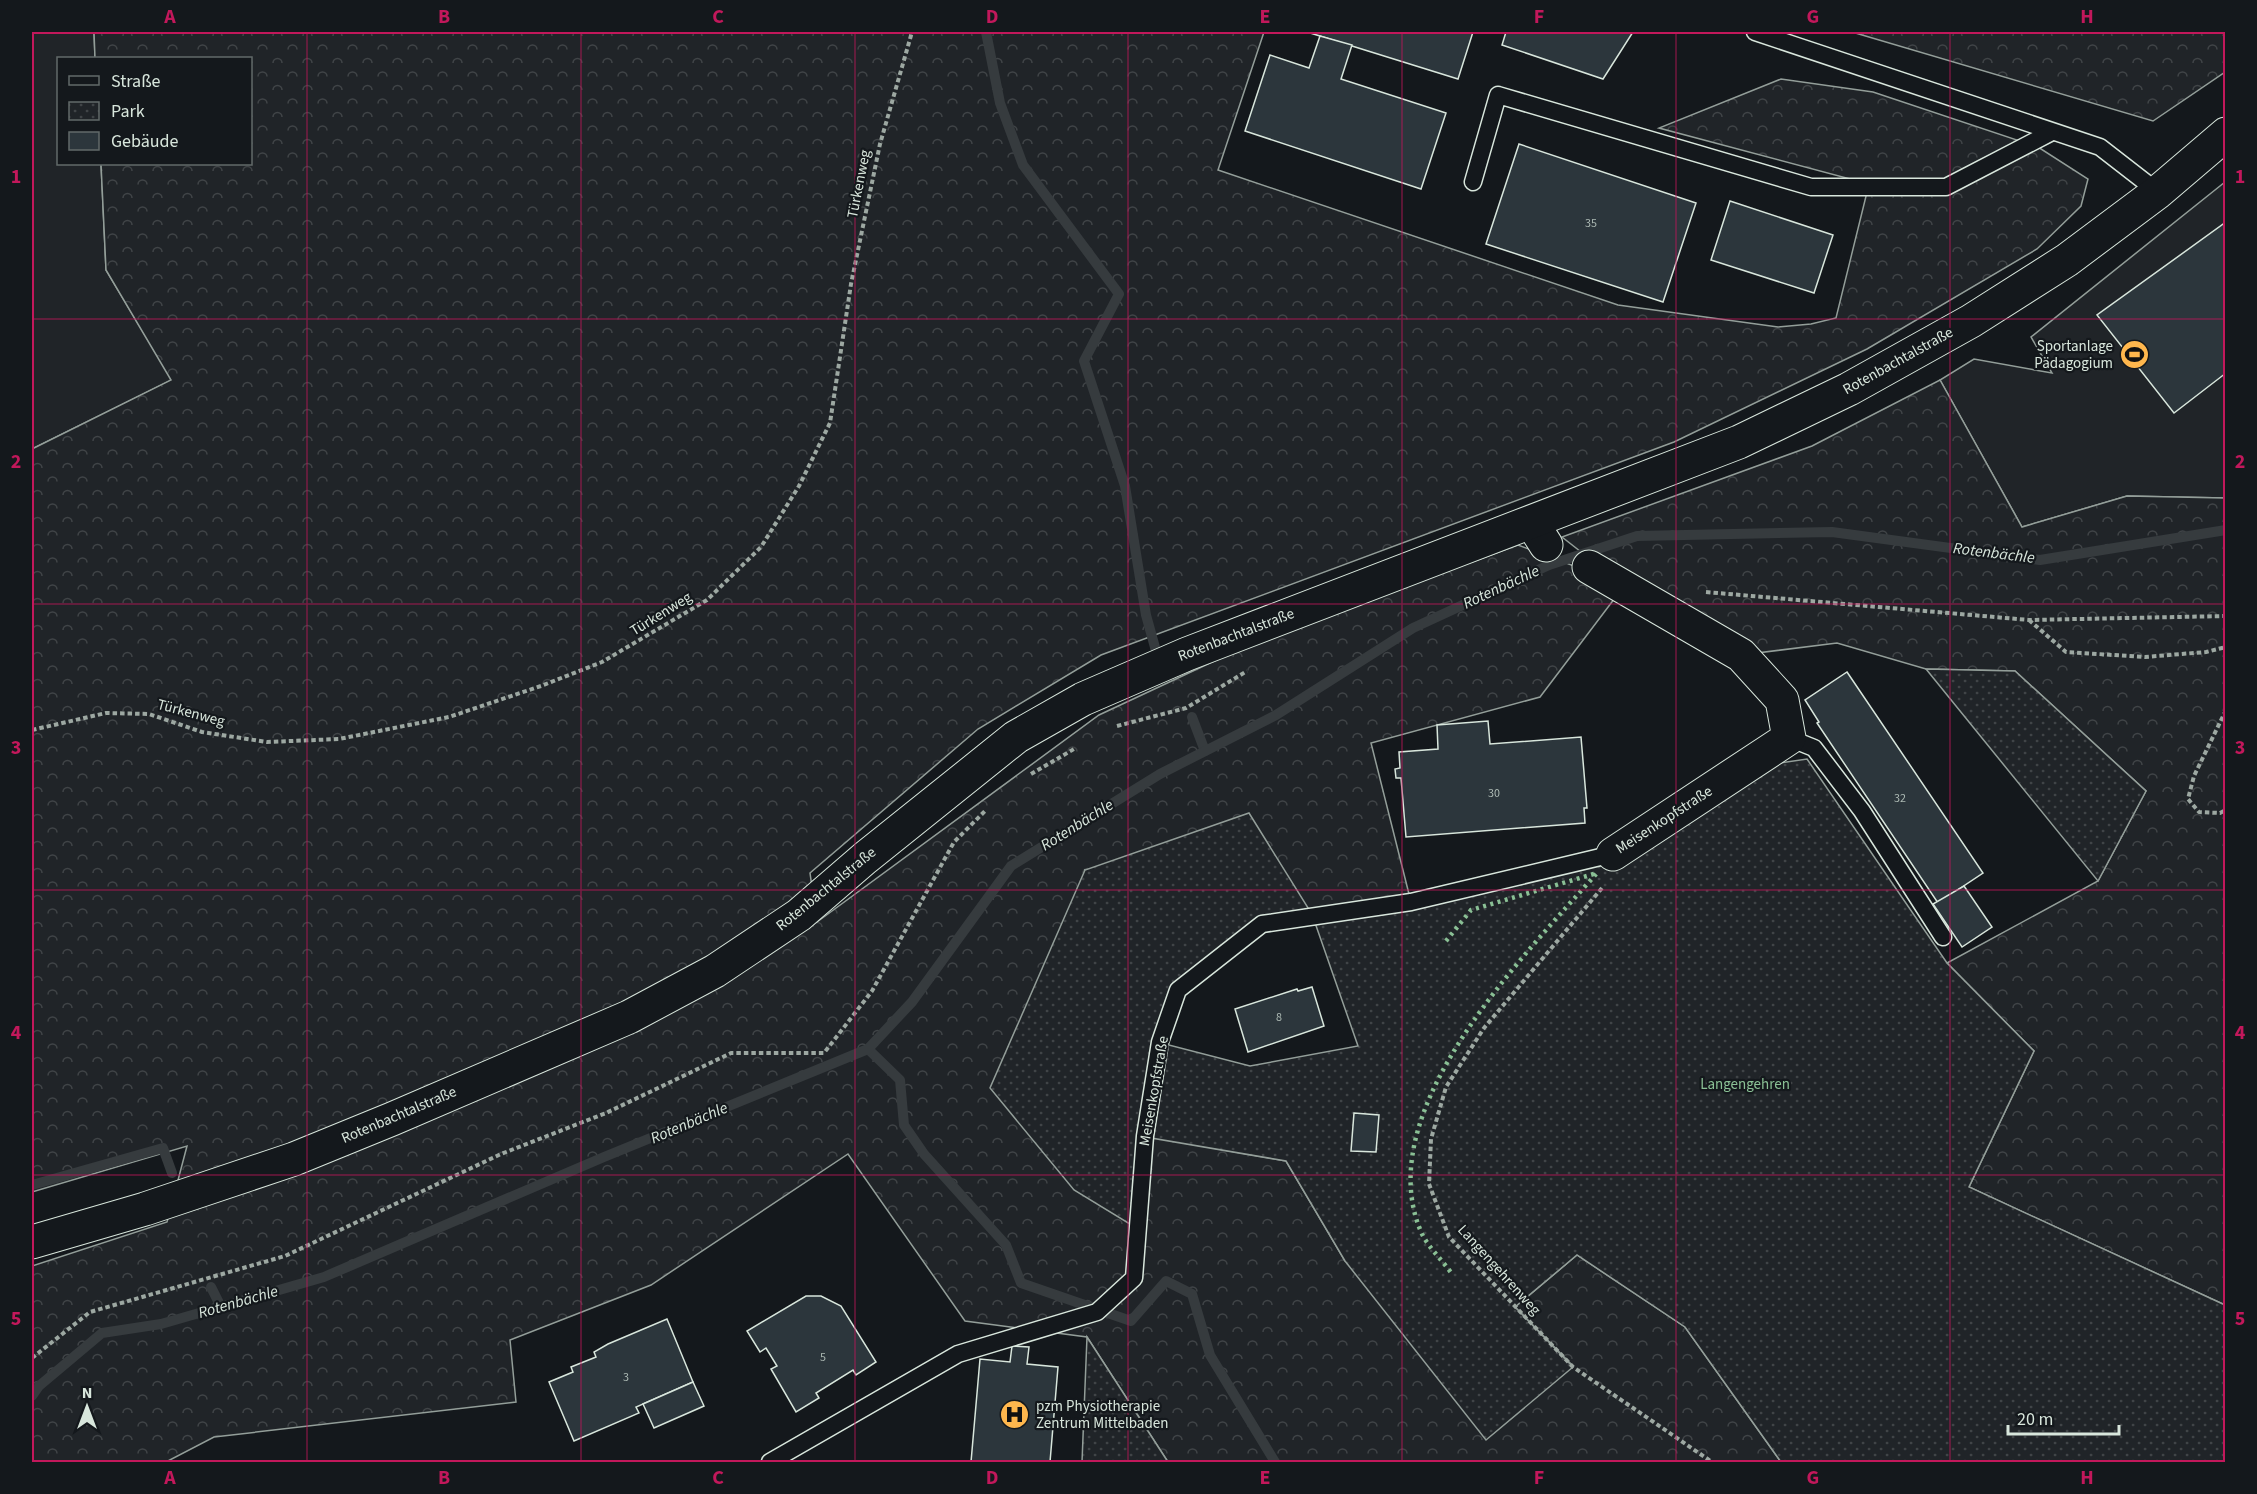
<svg xmlns="http://www.w3.org/2000/svg" width="2257" height="1494" font-family="'Source Sans 3',sans-serif">
  <defs>
    <pattern id="forest-crowns" width="20" height="18" patternUnits="userSpaceOnUse" patternTransform="scale(1.5)"><rect width="20" height="18" fill="#202428"/><path d="M2 6a3 3 0 1 1 6 0M12 15a3 3 0 1 1 6 0" fill="none" stroke="#404447"/></pattern>
    <pattern id="park-dots" width="8" height="8" patternUnits="userSpaceOnUse" patternTransform="scale(1.5)"><rect width="8" height="8" fill="#202428"/><path d="M2 2h.1M6 6h.1" fill="none" stroke="#404447" stroke-width="1.8" stroke-linecap="round"/></pattern>
  </defs>
  <rect width="100%" height="100%" fill="#14181c"/>
  <g fill="#202428" stroke="#939e99" stroke-width="1.5">
    <path d="M32 32H94L95 58H58V164H101L106 270 172 380 32 449Z"/>
    <path d="M2225 182V498L2127 496 2022 527 1940 380 1974 359 2052 373 2031 337Z"/>
  </g>
  <g fill="url(#forest-crowns)" stroke="#939e99" stroke-width="1.5">
    <path d="M94 32H1264L1218 170 1618 305 1778 327 1811 324 1836 318 1869 184 1659 128 1781 79 1873 92 2038 147 2088 179 2081 206 2037 249 1867 349 1674 442 1101 655 978 729 810 873 817 922 1099 715 1257 641 1518 545 1622 584 1562 537 1812 446 1940 380 2022 527 2127 496 2225 498V1305L1969 1187 2034 1051 1947 963 2098 881 2146 791 2015 671 1926 669 1837 643 1741 655 1624 586 1540 697 1371 743 1411 902 1313 916 1085 870 1145 1136 1286 1161 1345 1261 1573 1366 1515 1307 1577 1255 1685 1327 1781 1462H1168L1087 1337 965 1321 848 1154 651 1285 510 1340 516 1402 214 1437 166 1462H32V1266L167 1222 187 1146 32 1192V449L171 380 106 270 101 164H250V58H95Z"/>
    <path d="M1852 32H2225V72L2153 121Z"/>
  </g>
  <g fill="url(#park-dots)" stroke="#939e99" stroke-width="1.5" fill-rule="evenodd">
    <path d="M1926 669 2015 671 2146 791 2098 881Z"/>
    <path d="M1807 759 1947 963 2034 1051 1969 1187 2225 1305V1462H1781L1685 1327 1577 1255 1515 1307 1573 1367 1486 1440 1345 1261 1286 1161 1145 1137 1138 1229 1074 1190 990 1088 1085 870 1249 813 1313 916 1613 854 1618 869 1773 764ZM1313 917 1358 1046 1250 1066 1161 1043 1178 990 1262 924Z"/>
    <path d="M1087 1337 1168 1462H1082Z"/>
  </g>
  <g fill="none" stroke-linecap="round" stroke-linejoin="round">
    <g stroke="#363b3e" stroke-width="10">
      <path d="M986 32 1000 103 1023 165 1119 294 1084 361 1125 486 1146 615 1156 651"/>
      <path d="M1192 717 1205 751"/>
      <path d="M868 1049 900 1080 904 1125 924 1154 1006 1245 1021 1283 1131 1321 1166 1281 1192 1294 1210 1355 1275 1462"/>
      <path d="M32 1185 163 1148 172 1173"/>
      <path d="M211 1287 221 1307"/>
      <path d="M32 1396 39 1386 102 1333 161 1324 324 1277 604 1157 868 1049 912 1002 1011 866 1160 774 1276 715 1413 628 1549 565 1637 536 1832 532 2040 560 2226 530"/>
    </g>
  </g>
  <g fill="#2c363c" stroke="#d8e6dc" stroke-width="1.5">
    <path d="M1307 32H1473L1458 79Z"/>
    <path d="M1506 32H1633L1603 79 1502 45Z"/>
    <path d="M1320 36 1352 45 1341 79 1446 113 1421 189 1245 131 1270 55 1309 68Z"/>
    <path d="M1519 144 1696 203 1663 302 1486 244Z"/>
    <path d="M1730 201 1833 235 1814 293 1711 260Z"/>
    <path d="M2226 222V373L2174 413 2097 315Z"/>
    <path d="M1847 672 1983 873 1938 903 1817 723 1819 722 1805 700Z"/>
    <path d="M1488 721 1490 744 1581 737 1587 808H1584L1585 823 1406 837 1401 778H1396L1395 769 1400 768 1399 752 1438 749 1437 725Z"/>
    <path d="M1964 886 1992 927 1962 947 1933 904Z"/>
    <path d="M1312 987 1324 1026 1248 1052 1235 1009 1297 989 1298 991Z"/>
    <path d="M1354 1113 1379 1115 1376 1152 1351 1151Z"/>
    <path d="M806 1296H821L841 1306 876 1362 856 1375 853 1370 816 1393 819 1398 796 1412 771 1369 777 1366 766 1348 760 1352 747 1331Z"/>
    <path d="M667 1319 693 1382 636 1407 639 1413 574 1441 549 1382 573 1372 571 1367 596 1357 594 1352 608 1344Z"/>
    <path d="M1012 1346 1029 1347 1027 1364 1058 1367 1050 1462H971L980 1359 1010 1362Z"/>
    <path d="M693 1382 704 1406 654 1428 643 1404Z"/>
  </g>
  <g fill="none" stroke-linecap="round" stroke-linejoin="round">
    <defs>
      <g id="service">
        <path d="M1755 32 2100 147 2158 192"/>
        <path d="M1473 182 1498 95 1811 187H1946L2052 132"/>
        <path d="M1789 738 1814 748 1862 811 1943 937"/>
        <path d="M770 1462 958 1354 1097 1312 1134 1278 1145 1136 1160 1042 1178 990 1262 924 1411 902 1613 854"/>
      </g>
      <g id="minor">
        <path d="M1532 523 1546 545"/>
        <path d="M1589 567 1741 655 1782 700 1789 738 1613 854"/>
      </g>
      <path id="secondary" d="M32 1242 145 1209 294 1159 392 1119 629 1017 715 971 799 915 865 858 1016 737 1083 699 1187 654 1739 442 1849 389 1971 321 2067 260 2158 192 2226 134"/>
    </defs>
    <use href="#service" stroke="#d8e6dc" stroke-width="19"/>
    <use href="#minor" stroke="#d8e6dc" stroke-width="35"/>
    <use href="#secondary" stroke="#d8e6dc" stroke-width="35"/>
    <g stroke="#9da8a2" stroke-width="4" stroke-dasharray="4.5 3" stroke-linecap="butt">
      <path d="M1706 592 2029 620 2226 616"/>
      <path d="M2029 620 2066 652 2145 657 2206 652 2226 647"/>
      <path d="M2226 710 2194 776 2188 799 2199 812 2220 813 2226 810"/>
      <path d="M1117 726 1186 708 1247 671"/>
      <path d="M32 730 106 713 149 714 202 732 267 742 339 739 449 717 541 686 602 662 707 600 761 547 799 486 830 423 851 284 880 144 912 32"/>
      <path d="M1031 774 1074 749"/>
      <path d="M1602 888 1484 1028 1446 1087 1431 1139 1429 1184 1449 1237 1573 1367 1712 1462"/>
      <path d="M32 1358 90 1312 285 1256 501 1154 606 1113 731 1053H824L872 991 954 842 986 810"/>
    </g>
    <use href="#service" stroke="#14181c" stroke-width="16"/>
    <use href="#minor" stroke="#14181c" stroke-width="33"/>
    <use href="#secondary" stroke="#14181c" stroke-width="33"/>
    <path stroke="#8ac095" stroke-width="4.5" stroke-dasharray="3 4.5" stroke-linecap="butt" d="M1446 941 1471 910 1597 873C1524 956 1367 1112 1422 1234 1429 1248 1443 1261 1452 1274"/>
  </g>
  <path fill="none" stroke="#c2185b" stroke-width="1.5" stroke-opacity="0.55" d="M307 32V1462M581 32V1462M855 32V1462M1128 32V1462M1402 32V1462M1676 32V1462M1950 32V1462M32 319H2226M32 604H2226M32 890H2226M32 1175H2226"/>
  <defs>
    <symbol id="stadium-disc" viewBox="-11 -11 22 22"><circle r="9.5" fill="#ffb74d" stroke="#14181c"/><path d="M0-5a6.5 5 0 1 0 0 10a6.5 5 0 1 0 0-10ZM-3.5-1.8h7v3.6h-7Z" fill="#111"/></symbol>
    <symbol id="hospital-disc" viewBox="-11 -11 22 22"><circle r="9.5" fill="#ffb74d" stroke="#14181c"/><path d="M-5-5h3v3.5h4V-5h3V5h-3V1.5h-4V5h-3Z" fill="#111"/></symbol>
  </defs>
  <g fill-rule="evenodd">
    <use href="#stadium-disc" x="2118" y="338" width="33" height="33"/>
    <use href="#hospital-disc" x="998" y="1398" width="33" height="33"/>
  </g>
  <g text-anchor="middle" dominant-baseline="central" stroke-width="4.5" stroke-linejoin="round" paint-order="stroke">
    <g font-size="12" fill="#adbab4">
      <text x="1591" y="223">35</text>
      <text x="1494" y="793">30</text>
      <text x="1900" y="798">32</text>
      <text x="1279" y="1017">8</text>
      <text x="823" y="1357">5</text>
      <text x="626" y="1377">3</text>
    </g>
    <g font-size="15" fill="#d8e6dc" stroke="#14181c">
      <text transform="translate(859 184) rotate(-79)">Türkenweg</text>
      <text transform="translate(1898 361) rotate(-29)">Rotenbachtalstraße</text>
      <text transform="translate(661 614) rotate(-32)">Türkenweg</text>
      <text transform="translate(1236 635) rotate(-21)">Rotenbachtalstraße</text>
      <text transform="translate(191 713) rotate(15)">Türkenweg</text>
      <text transform="translate(1664 820) rotate(-33)">Meisenkopfstraße</text>
      <text transform="translate(826 889) rotate(-39)">Rotenbachtalstraße</text>
      <text transform="translate(1154 1091) rotate(-80)">Meisenkopfstraße</text>
      <text transform="translate(399 1115) rotate(-23)">Rotenbachtalstraße</text>
      <text transform="translate(1499 1270) rotate(48)">Langengehrenweg</text>
    </g>
    <g font-size="15" fill="#d8e6dc" stroke="#14181c" text-anchor="end">
      <text x="2113" y="346">Sportanlage<tspan x="2113" dy="17">Pädagogium</tspan></text>
      <text x="1036" y="1406" text-anchor="start">pzm Physiotherapie<tspan x="1036" dy="17">Zentrum Mittelbaden</tspan></text>
    </g>
    <g font-size="15" fill="#8ac095" stroke="#14181c">
      <text x="1745" y="1084">Langengehren</text>
    </g>
    <g font-size="16" font-style="italic" fill="#d8e6dc" stroke="#14181c">
      <text transform="translate(1994 553) rotate(7)">Rotenbächle</text>
      <text transform="translate(1501 587) rotate(-25)">Rotenbächle</text>
      <text transform="translate(1077 825) rotate(-32)">Rotenbächle</text>
      <text transform="translate(689 1123) rotate(-23)">Rotenbächle</text>
      <text transform="translate(238 1302) rotate(-16)">Rotenbächle</text>
    </g>
  </g>
  <rect width="2257" height="1494" fill="none" stroke="#14181c" stroke-width="66"/>
  <rect x="57" y="57" width="195" height="108" fill="#14181c" stroke="#626a69" stroke-width="1.5"/>
  <rect x="69" y="76" width="30" height="9" fill="#14181c" stroke="#626a69" stroke-width="1.5"/>
  <text x="111" y="87" font-size="18" fill="#d8e6dc">Straße</text>
  <rect x="69" y="102" width="30" height="18" fill="url(#park-dots)" stroke="#626a69" stroke-width="1.5"/>
  <text x="111" y="117" font-size="18" fill="#d8e6dc">Park</text>
  <rect x="69" y="132" width="30" height="18" fill="#2c363c" stroke="#626a69" stroke-width="1.5"/>
  <text x="111" y="147" font-size="18" fill="#d8e6dc">Gebäude</text>
  <g transform="translate(87 1407)" stroke="#14181c" stroke-width="4.5" paint-order="stroke">
  <path d="M0-4.5L10 22L0 15L-10 22Z" fill="#d8e6dc"/>
  <text y="-9" font-size="16" font-weight="bold" text-anchor="middle" fill="#d8e6dc">N</text>
  </g>
  <path d="M2008 1425v9h111v-9" fill="none" stroke="#d8e6dc" stroke-width="3"/>
  <text x="2017" y="1425" font-size="18" fill="#d8e6dc" stroke="#14181c" stroke-width="4.5" paint-order="stroke">20 m</text>
  <rect x="33" y="33" width="2191" height="1428" fill="none" stroke="#c2185b" stroke-width="2"/>
  <g font-size="20" text-anchor="middle" font-weight="bold" fill="#c2185b">
    <text x="170" y="23">A</text>
    <text x="444" y="23">B</text>
    <text x="718" y="23">C</text>
    <text x="992" y="23">D</text>
    <text x="1265" y="23">E</text>
    <text x="1539" y="23">F</text>
    <text x="1813" y="23">G</text>
    <text x="2087" y="23">H</text>
    <text x="16" y="183">1</text>
    <text x="2240" y="183">1</text>
    <text x="16" y="468">2</text>
    <text x="2240" y="468">2</text>
    <text x="16" y="754">3</text>
    <text x="2240" y="754">3</text>
    <text x="16" y="1039">4</text>
    <text x="2240" y="1039">4</text>
    <text x="16" y="1325">5</text>
    <text x="2240" y="1325">5</text>
    <text x="170" y="1484">A</text>
    <text x="444" y="1484">B</text>
    <text x="718" y="1484">C</text>
    <text x="992" y="1484">D</text>
    <text x="1265" y="1484">E</text>
    <text x="1539" y="1484">F</text>
    <text x="1813" y="1484">G</text>
    <text x="2087" y="1484">H</text>
  </g>
</svg>
